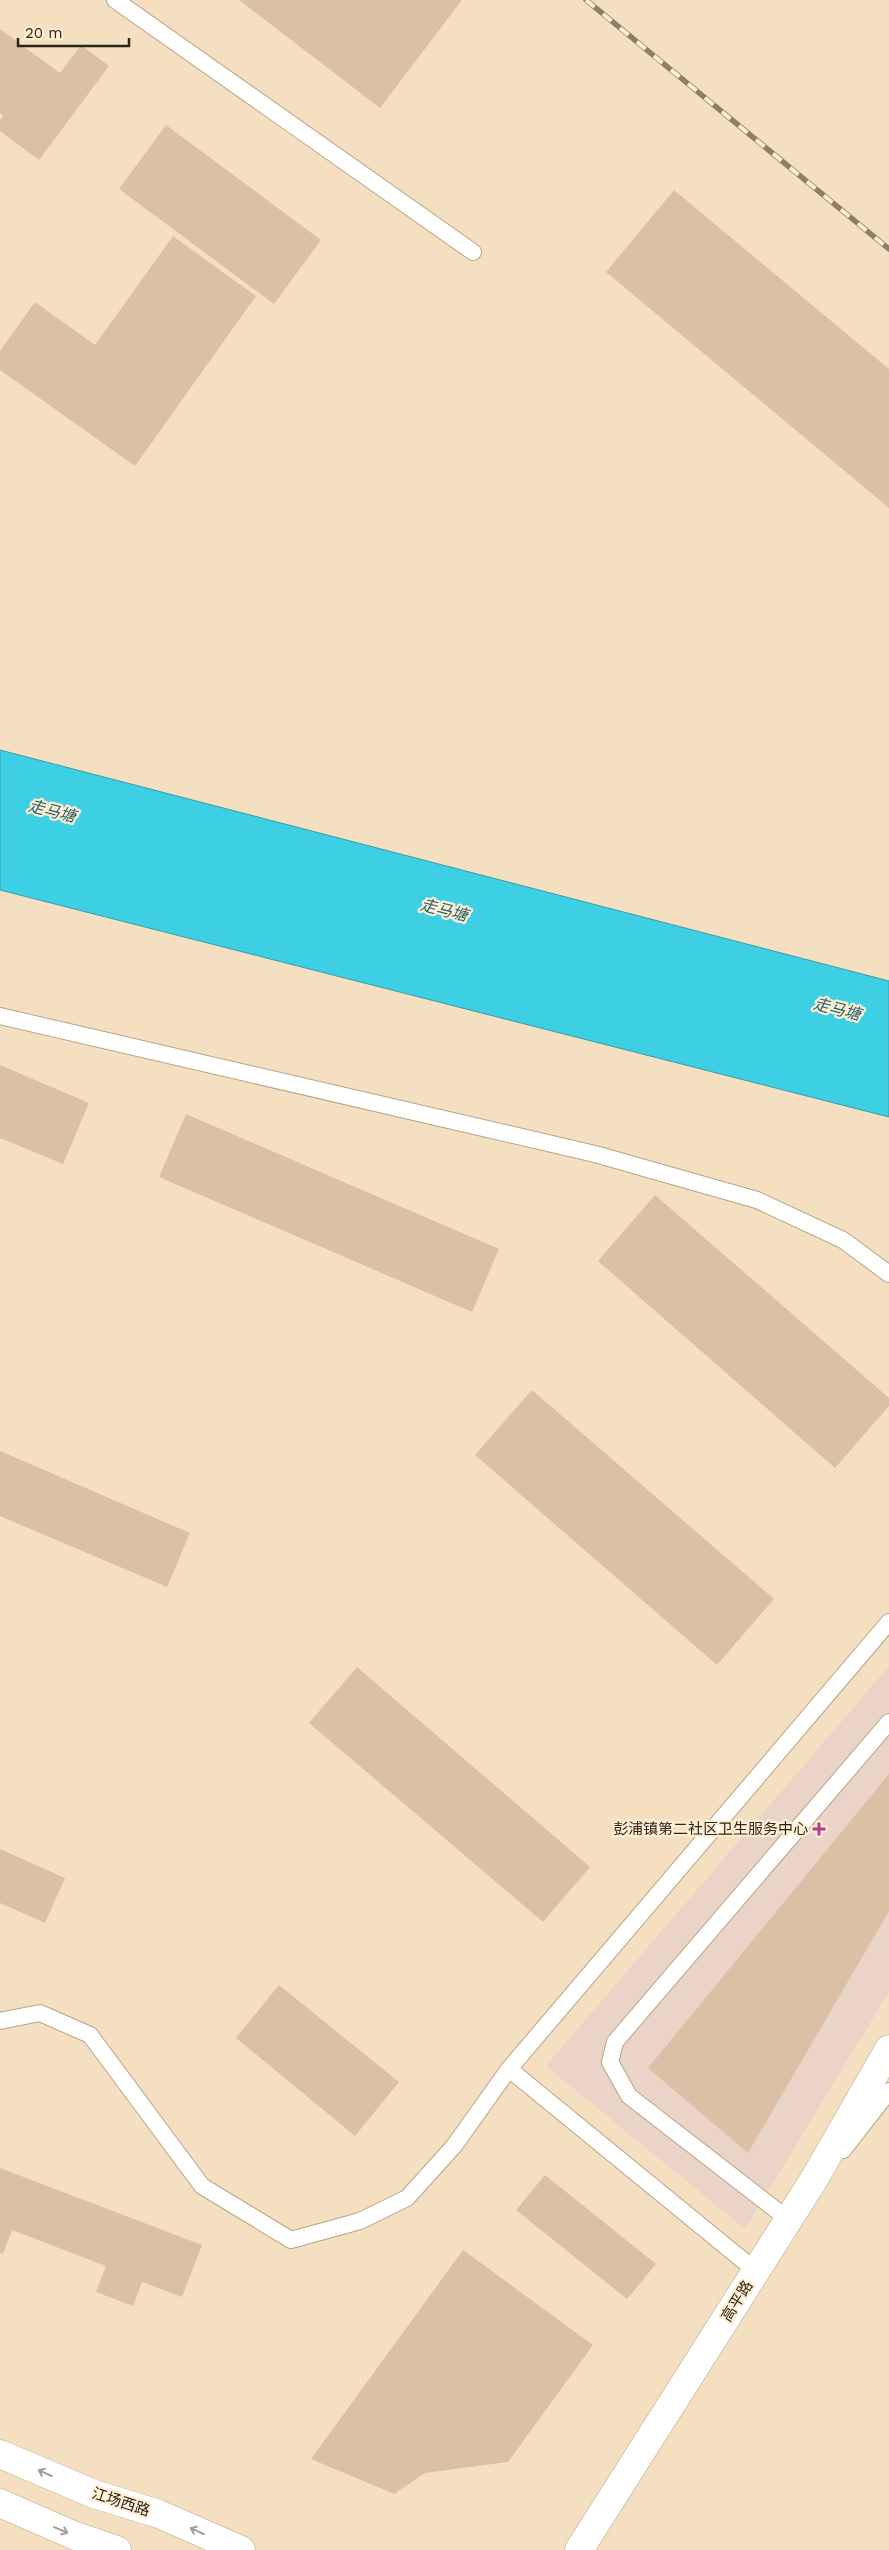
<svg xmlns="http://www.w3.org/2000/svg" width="889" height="2550" font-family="'Work Sans','Noto Sans SC',sans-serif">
  <rect width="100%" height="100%" fill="#f4e0c0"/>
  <path fill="#ead4c7" d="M889 1666V1992L745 2229 546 2066Z"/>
  <path fill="#3dcfe4" stroke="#389ca7" d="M0 750 889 981V1117L0 890Z"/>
  <g fill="#dbc0a5">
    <path d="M239 0H462L380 108Z"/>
    <path d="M0 29 60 73 81 45 109 66 39 160 0 131V120L3 116 0 113Z"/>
    <path d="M166 125 321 240 274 304 119 189Z"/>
    <path d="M674 190 889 369V508L606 272Z"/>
    <path d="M173 236 256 296 135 466 0 370V351L35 302 95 345Z"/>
    <path d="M0 1065 89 1103 63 1164 0 1138Z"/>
    <path d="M186 1114 499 1249 472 1312 159 1177Z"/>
    <path d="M655 1195 889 1398V1406L835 1468 598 1261Z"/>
    <path d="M532 1390 774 1599 717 1665 475 1455Z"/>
    <path d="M0 1451 190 1533 167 1587 0 1516Z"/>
    <path d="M357 1667 590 1867 543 1922 309 1723Z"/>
    <path d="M889 1774V1911L748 2153 648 2068Z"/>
    <path d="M0 1849 65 1878 45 1923 0 1903Z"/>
    <path d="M279 1985 399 2082 355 2136 236 2038Z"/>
    <path d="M0 2168 202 2245 182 2297 142 2282 133 2306 96 2292 106 2266 12 2230 3 2254 0 2253Z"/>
    <path d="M545 2175 656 2264 627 2299 516 2210Z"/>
    <path d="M463 2250 593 2345 508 2462 425 2473 394 2494 311 2459Z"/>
  </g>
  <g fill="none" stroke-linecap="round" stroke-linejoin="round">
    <defs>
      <g id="lane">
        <path d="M115 0 473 252"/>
        <path d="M0 1016 595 1154 757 1200 843 1240 889 1274"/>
        <path d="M0 2021 40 2013 90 2035 202 2186 291 2240 360 2221 407 2198 454 2146 509 2069 889 1622"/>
        <path d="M509 2069 756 2271"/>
        <path d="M843 2150 889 2091"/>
        <path d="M793 2214 789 2220 629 2096 610 2062 615 2042 889 1722"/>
      </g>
      <path id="street" d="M579 2550 813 2181 889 2049"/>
      <g id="secondary">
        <path d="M0 2454 94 2494 159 2514 241 2550"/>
        <path d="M0 2503 73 2535 117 2550"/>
      </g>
    </defs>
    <use href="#lane" stroke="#b7a486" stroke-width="18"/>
    <use href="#street" stroke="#b7a486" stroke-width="29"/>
    <use href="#secondary" stroke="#b7a486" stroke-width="29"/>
    <use href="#lane" stroke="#fff" stroke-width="16"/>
    <use href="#street" stroke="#fff" stroke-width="28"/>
    <use href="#secondary" stroke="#fff" stroke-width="28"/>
    <defs>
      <path id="rail" d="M586 0 889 249"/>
    </defs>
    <use href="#rail" stroke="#8c7f69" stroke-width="5.5"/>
    <use href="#rail" stroke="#feeed4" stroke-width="4" stroke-dasharray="11" stroke-linecap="butt"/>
  </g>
  <defs><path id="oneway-shaft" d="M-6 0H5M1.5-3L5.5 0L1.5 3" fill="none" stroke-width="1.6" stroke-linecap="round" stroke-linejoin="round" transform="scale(1.25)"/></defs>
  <g stroke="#a09c97">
    <use href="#oneway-shaft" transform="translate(45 2473) rotate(-156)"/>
    <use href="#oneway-shaft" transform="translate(61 2530) rotate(23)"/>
    <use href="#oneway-shaft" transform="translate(197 2531) rotate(-156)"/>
  </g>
  <path fill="#b23c92" stroke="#feeed4" stroke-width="2" d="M816.5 1821.5h5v5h5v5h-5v5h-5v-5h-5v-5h5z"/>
  <g text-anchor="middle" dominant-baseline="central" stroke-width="4.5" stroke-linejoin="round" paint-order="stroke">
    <g font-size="15" fill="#2c2418" stroke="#feeed4" text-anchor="end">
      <text x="808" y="1829">彭浦镇第二社区卫生服务中心</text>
    </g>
    <g font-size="15" fill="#2c2418" stroke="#feeed4">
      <text transform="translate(737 2301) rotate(-58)">高平路</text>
      <text transform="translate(121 2502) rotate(18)">江场西路</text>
    </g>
    <g font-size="16" font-style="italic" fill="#28616a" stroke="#feeed4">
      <text transform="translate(52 811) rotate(14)">走马塘</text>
      <text transform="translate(444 910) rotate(14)">走马塘</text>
      <text transform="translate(837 1009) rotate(14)">走马塘</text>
    </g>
  </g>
  <path d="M18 38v8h111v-8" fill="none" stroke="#2c2418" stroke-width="2.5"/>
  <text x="25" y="38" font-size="15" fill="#2c2418" stroke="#feeed4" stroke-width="4" paint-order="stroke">20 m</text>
</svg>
